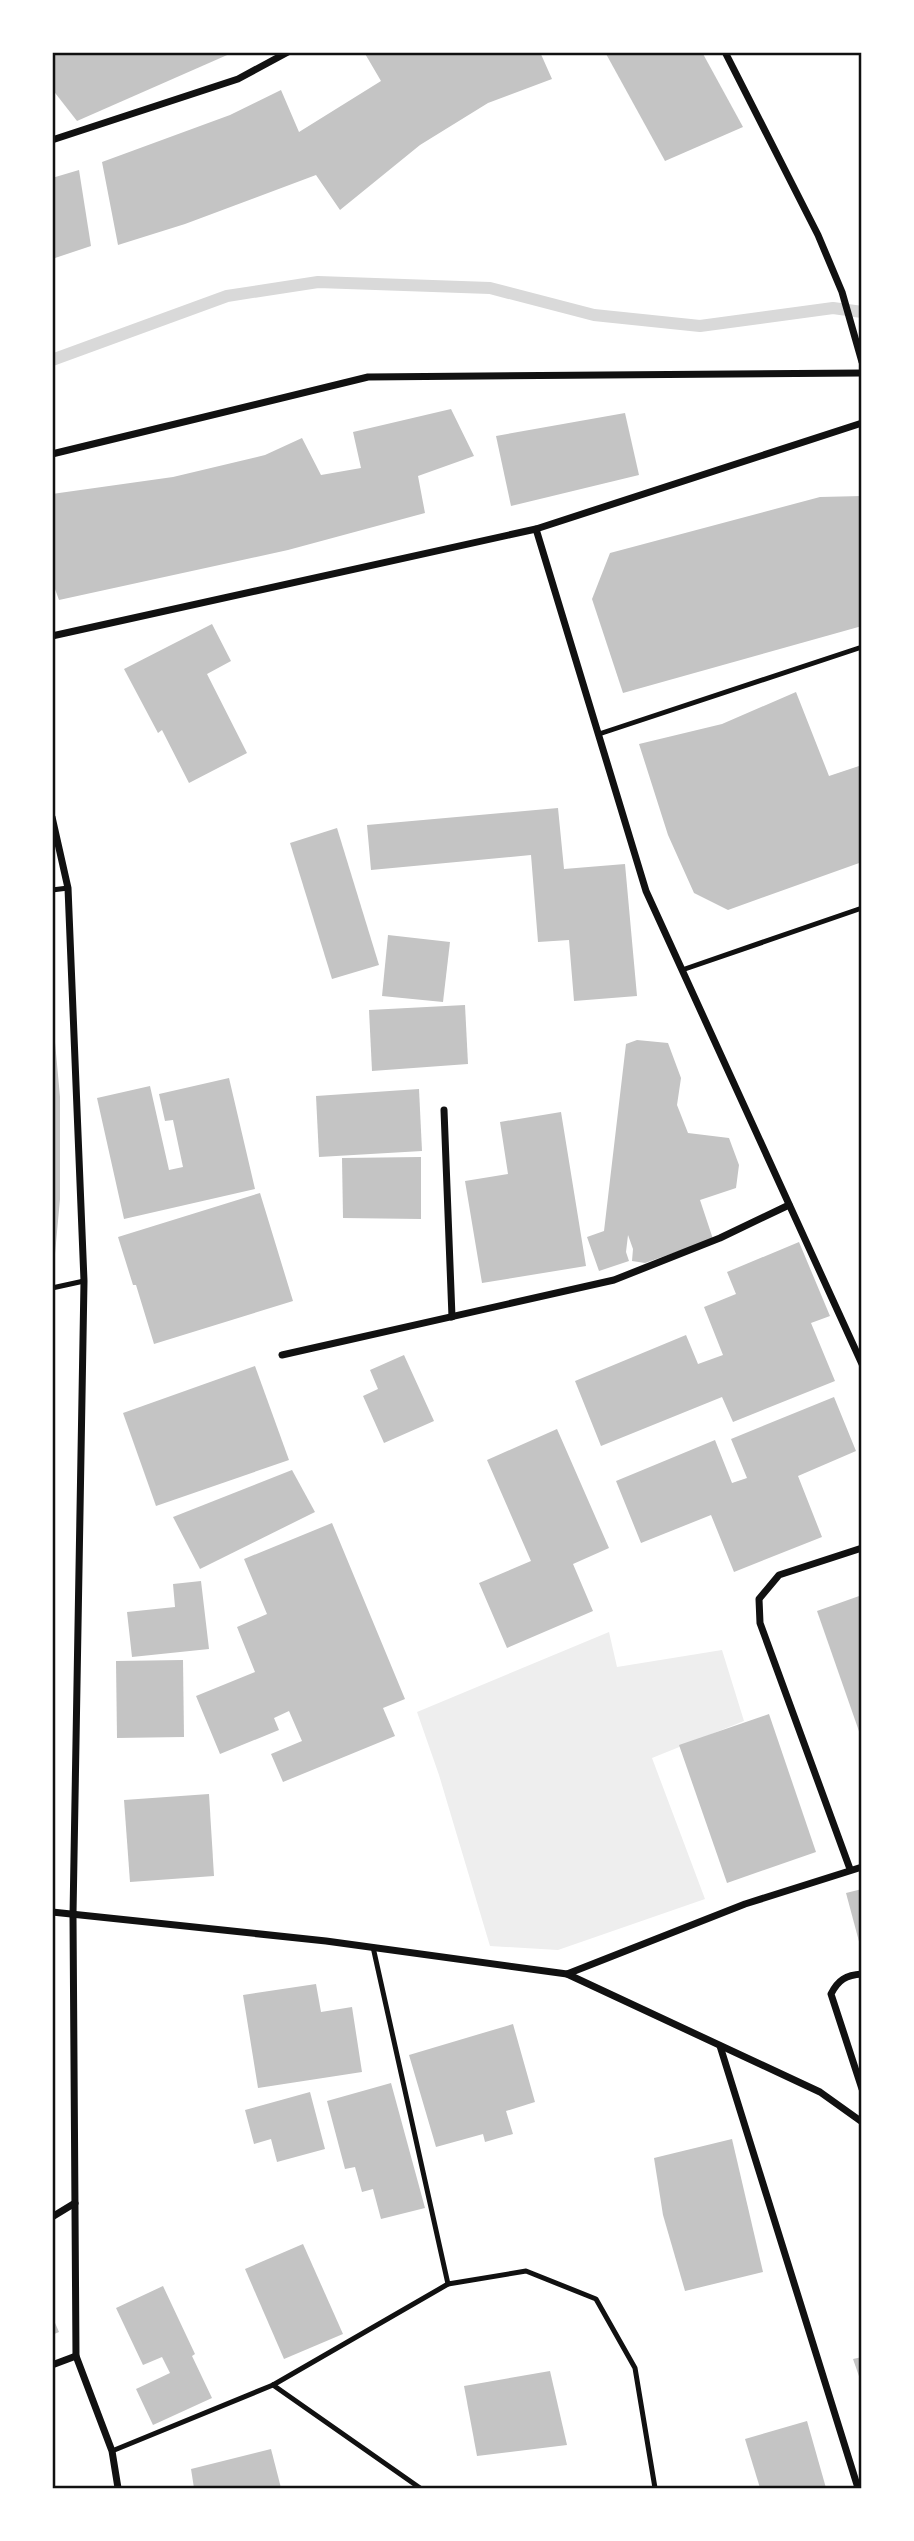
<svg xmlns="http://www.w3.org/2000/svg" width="914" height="2541" font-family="Figtree,sans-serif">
  <rect width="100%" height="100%" fill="#fff"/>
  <path fill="#eee" d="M609 1632 617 1667 722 1650 744 1721 652 1758 705 1899 558 1950 490 1946 439 1775 417 1712Z"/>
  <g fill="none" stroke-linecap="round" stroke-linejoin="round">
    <path stroke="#d9d9d9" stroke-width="12" d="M52 360 227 296 318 282 490 288 594 315 700 326 833 308 862 312"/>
  </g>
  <g fill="#c4c4c4">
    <path d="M52 52H234L77 121 52 89Z"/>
    <path d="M364 52H540L552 79 488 103 420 145 340 210 316 175 185 224 118 245 102 162 230 115 281 90 299 132 381 81Z"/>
    <path d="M605 52H702L743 127 665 161Z"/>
    <path d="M79 170 91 246 52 259V178Z"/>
    <path d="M451 409 474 456 418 476 425 513 288 550 59 600 52 581V494L173 477 265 455 302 438 321 475 361 468 353 432Z"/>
    <path d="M625 413 639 475 511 506 496 436Z"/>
    <path d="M862 496V626L623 693 592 599 610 553 820 497Z"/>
    <path d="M212 624 231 661 207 674 247 753 189 783 162 730 158 733 124 669Z"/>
    <path d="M796 692 829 776 862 765V862L728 910 694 893 668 835 639 744 722 724Z"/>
    <path d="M558 808 564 869 625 864 637 996 574 1001 569 940 538 942 531 855 371 870 367 825Z"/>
    <path d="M337 828 379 965 332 979 290 843Z"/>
    <path d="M388 935 450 942 443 1002 382 996Z"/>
    <path d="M465 1005 468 1064 372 1071 369 1010Z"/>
    <path d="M52 1031H54L60 1097V1199L54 1265H52Z"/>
    <path d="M637 1040 668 1043 681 1078 677 1105 688 1133 729 1138 739 1165 736 1188 700 1200 713 1239 645 1263 632 1261 633 1249 628 1235 626 1252 629 1261 599 1271 587 1237 604 1231 626 1044Z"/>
    <path d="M229 1078 255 1189 124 1219 97 1098 150 1086 169 1170 183 1167 173 1120 165 1121 159 1094Z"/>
    <path d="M419 1089 422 1151 319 1157 316 1096Z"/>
    <path d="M561 1112 586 1266 482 1283 465 1181 508 1174 500 1122Z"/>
    <path d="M421 1157V1219L343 1218 342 1158Z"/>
    <path d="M260 1193 293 1301 154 1344 136 1285H133L118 1237Z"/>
    <path d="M799 1242 830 1316 811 1323 835 1381 733 1422 722 1397 601 1446 575 1381 686 1335 698 1364 723 1355 704 1307 736 1294 727 1272Z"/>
    <path d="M404 1355 434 1421 384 1443 363 1396 378 1389 370 1370Z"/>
    <path d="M255 1366 289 1460 156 1506 123 1413Z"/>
    <path d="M834 1397 856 1451 798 1476 822 1537 734 1572 711 1515 641 1543 616 1481 715 1440 732 1483 747 1478 731 1439Z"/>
    <path d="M557 1429 609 1548 573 1564 593 1611 507 1648 479 1583 531 1561 487 1460Z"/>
    <path d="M292 1470 315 1512 200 1569 173 1517Z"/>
    <path d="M332 1523 405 1699 383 1708 395 1736 283 1782 271 1754 302 1741 289 1711 274 1718 279 1730 220 1754 196 1696 255 1672 237 1627 267 1614 244 1559Z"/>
    <path d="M201 1581 209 1649 132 1657 127 1612 175 1607 173 1584Z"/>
    <path d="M862 1595V1737H861L817 1611Z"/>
    <path d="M183 1660 184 1737 117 1738 116 1661Z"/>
    <path d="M769 1714 816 1852 727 1883 679 1745Z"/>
    <path d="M209 1794 214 1876 130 1882 124 1800Z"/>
    <path d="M862 1889V1949H861L846 1893Z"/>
    <path d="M316 1984 321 2012 352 2007 362 2072 258 2088 243 1995Z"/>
    <path d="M513 2024 535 2102 506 2111 513 2134 485 2142 483 2134 436 2147 409 2055Z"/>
    <path d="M391 2083 425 2208 381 2219 373 2189 362 2192 355 2167 345 2169 327 2101Z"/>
    <path d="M310 2092 325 2149 277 2162 271 2139 254 2144 245 2110Z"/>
    <path d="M732 2139 763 2272 685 2291 663 2215 654 2158Z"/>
    <path d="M303 2244 343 2334 284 2359 245 2269Z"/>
    <path d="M163 2286 195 2354 192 2356 212 2398 153 2425 136 2389 170 2373 162 2357 143 2365 116 2308Z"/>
    <path d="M52 2316 59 2332 52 2335Z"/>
    <path d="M862 2357V2382H861L853 2359Z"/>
    <path d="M550 2371 567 2445 477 2456 464 2386Z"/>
    <path d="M807 2421 826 2488H760L745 2439Z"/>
    <path d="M271 2449 281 2488H194L191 2469Z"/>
  </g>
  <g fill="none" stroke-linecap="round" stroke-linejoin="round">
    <g stroke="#111" stroke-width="5">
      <path d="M599 734 862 647"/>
      <path d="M52 890 68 888"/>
      <path d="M682 970 862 908"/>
      <path d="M52 1288 84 1281"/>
      <path d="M448 2284 526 2271 596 2299 635 2368 655 2488"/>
      <path d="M273 2385 420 2488"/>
      <path d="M112 2451 273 2385 448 2284 373 1947"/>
    </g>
    <g stroke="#111" stroke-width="7">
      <path d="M725 52 818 235 842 292 862 362"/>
      <path d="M52 140 238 79 288 52"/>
      <path d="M52 454 368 377 862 373"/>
      <path d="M536 529 646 891 862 1364"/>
      <path d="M52 636 536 529 862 423"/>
      <path d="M52 817 68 888 84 1281 73 1915 76 2356 112 2451 118 2488"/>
      <path d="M444 1110 452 1317"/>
      <path d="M282 1355 614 1280 720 1238 789 1205"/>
      <path d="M850 1869 760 1623 759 1599 779 1575 862 1548"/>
      <path d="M52 1912 326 1941 567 1974 820 2092 862 2122"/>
      <path d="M567 1974 745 1904 862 1867"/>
      <path d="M862 1974C846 1975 838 1980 831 1994L862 2089"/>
      <path d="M720 2046 858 2488"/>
      <path d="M52 2217 75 2203"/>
      <path d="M52 2365 76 2356"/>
    </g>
  </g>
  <rect width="914" height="2541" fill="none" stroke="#ffffff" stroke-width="108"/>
  <rect x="54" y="54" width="806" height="2433" fill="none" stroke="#111" stroke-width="2.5"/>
</svg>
